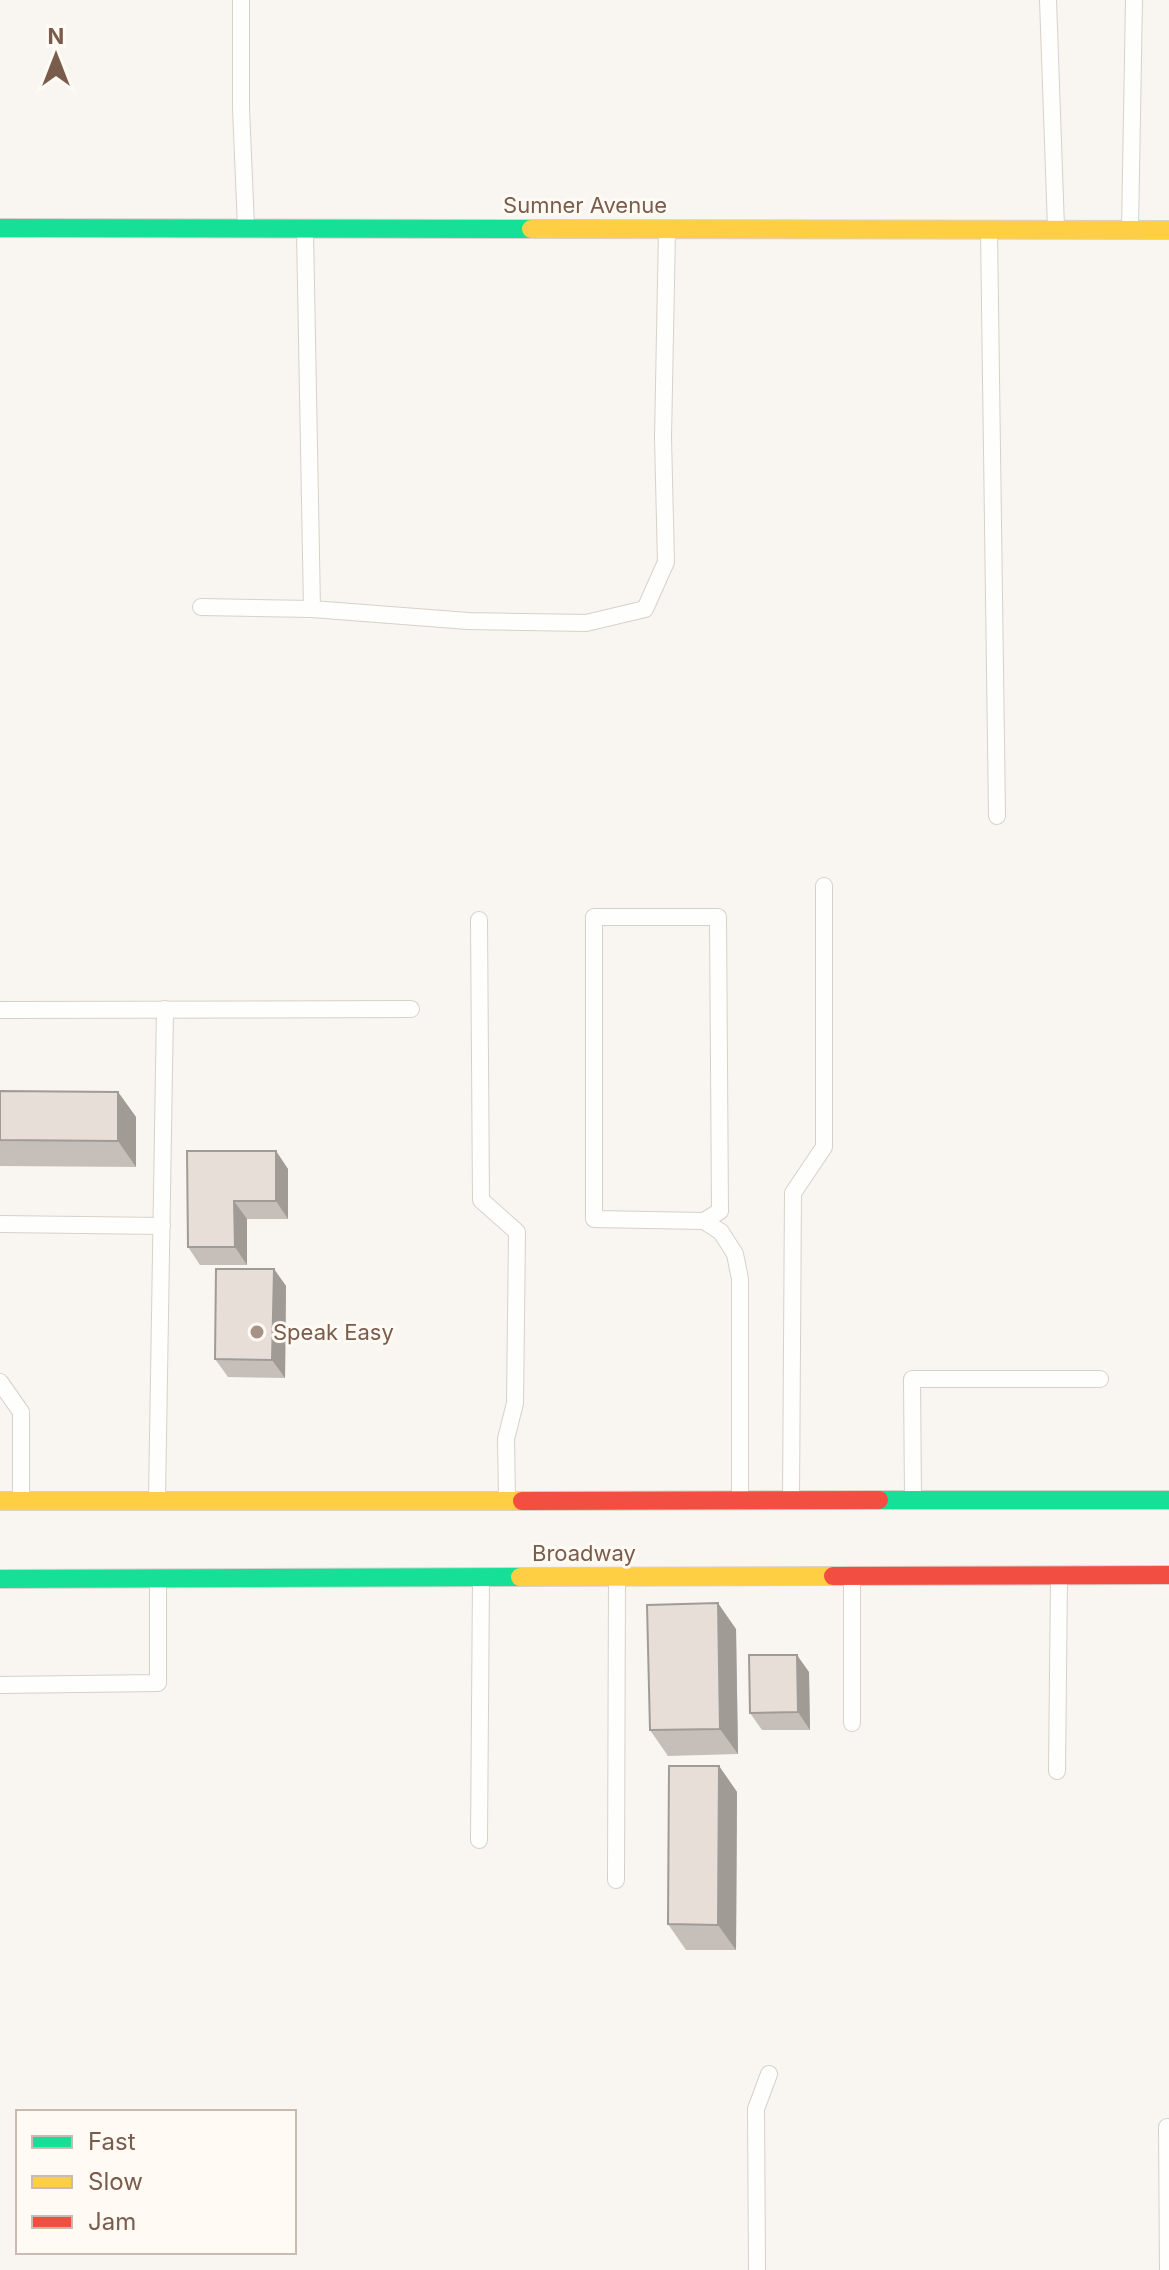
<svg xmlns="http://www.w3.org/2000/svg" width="1169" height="2270" font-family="Inter,sans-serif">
  <rect width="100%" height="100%" fill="#f9f5f0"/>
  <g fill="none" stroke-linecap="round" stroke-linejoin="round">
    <defs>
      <g id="lane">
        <path d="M241 0V108L246 227"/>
        <path d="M1048 0 1056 228"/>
        <path d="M1130 229 1134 0"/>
        <path d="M305 231 312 609 468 621 586 623 645 609 666 562 663 438 667 230"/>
        <path d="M989 231 997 816"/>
        <path d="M201 607 312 609"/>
        <path d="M479 920 481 1200 517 1232 515 1403 506 1439 507 1499"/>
        <path d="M0 1010 411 1009"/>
        <path d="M704 1221 720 1211 718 917H594V1219L704 1221 721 1232 735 1254 740 1279V1499"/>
        <path d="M0 1224 162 1226"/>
        <path d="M0 1382 21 1412V1498"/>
        <path d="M913 1498 912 1379H1100"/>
        <path d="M157 1499 165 1009"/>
        <path d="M791 1499 793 1193 824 1147V886"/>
        <path d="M0 1685 158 1683V1579"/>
        <path d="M852 1723V1578"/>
        <path d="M1057 1771 1059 1577"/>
        <path d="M479 1840 481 1579"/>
        <path d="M616 1880 617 1578"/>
        <path d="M1167 2127 1168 2270"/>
        <path d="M757 2270 756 2109 769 2074"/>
      </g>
      <g id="fast">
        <path d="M0 228 531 229"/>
        <path d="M879 1500H1169"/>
        <path d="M0 1579 520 1577"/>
      </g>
      <g id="slow">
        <path d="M531 229 1169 230"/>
        <path d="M0 1501H522"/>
        <path d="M520 1577 833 1576"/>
      </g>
      <g id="jam">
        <path d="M522 1501 879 1500"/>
        <path d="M833 1576 1169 1575"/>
      </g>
    </defs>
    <use href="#lane" stroke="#d7d1cb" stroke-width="18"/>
    <use href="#fast" stroke="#d9d2cb" stroke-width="20"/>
    <use href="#slow" stroke="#d9d2cb" stroke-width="20"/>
    <use href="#jam" stroke="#d9d2cb" stroke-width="20"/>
    <use href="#lane" stroke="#fefefd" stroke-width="16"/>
    <use href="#fast" stroke="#16e098" stroke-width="18"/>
    <use href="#slow" stroke="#ffcf43" stroke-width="18"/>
    <use href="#jam" stroke="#f24e42" stroke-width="18"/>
  </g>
  <g fill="#c6bfb9">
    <path d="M0 1091 118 1092 136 1117V1167L0 1166Z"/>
    <path d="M276 1151 288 1169V1219H247V1265H200L188 1247Z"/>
    <path d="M274 1269 286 1286 285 1378 228 1377 215 1359Z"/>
    <path d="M736 1629 738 1754 668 1756 650 1730Z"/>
    <path d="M809 1672 810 1730H762L750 1713Z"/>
    <path d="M719 1766 737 1792 736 1950H686L668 1924Z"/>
  </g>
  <g fill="#a19b96">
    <path d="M118 1092 136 1117V1167L118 1141Z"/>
    <path d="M276 1151 288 1169V1219L276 1201Z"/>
    <path d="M234 1201 247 1219V1265L235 1247Z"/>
    <path d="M274 1269 286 1286 285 1378 272 1360Z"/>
    <path d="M718 1603 736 1629 738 1754 720 1729Z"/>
    <path d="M797 1655 809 1672 810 1730 798 1712Z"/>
    <path d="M719 1766 737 1792 736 1950 718 1925Z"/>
  </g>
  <g fill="#e6ded7" stroke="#a19b96" stroke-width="2">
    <path d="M0 1091 118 1092V1141L0 1140Z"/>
    <path d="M187 1151H276V1201H234L235 1247H188Z"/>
    <path d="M216 1269H274L272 1360 215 1359Z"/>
    <path d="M718 1603 720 1729 650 1730 647 1605Z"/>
    <path d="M749 1655H797L798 1712 750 1713Z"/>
    <path d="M669 1766H719L718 1925 668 1924Z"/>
  </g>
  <circle fill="#a69286" stroke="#fffaf3" stroke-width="3" cx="257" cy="1332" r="8"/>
  <g text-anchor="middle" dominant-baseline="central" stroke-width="6" stroke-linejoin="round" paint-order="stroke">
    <g font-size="22" fill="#7a5c4d" stroke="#fffaf3">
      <text x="585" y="205">Sumner Avenue</text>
      <text x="584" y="1553">Broadway</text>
    </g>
    <g font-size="22" fill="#7a5c4d" stroke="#fffaf3" text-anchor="start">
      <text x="273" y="1332">Speak Easy</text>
    </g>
  </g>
  <rect x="16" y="2110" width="280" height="144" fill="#fffaf3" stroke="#cabbb1" stroke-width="2"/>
  <rect x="32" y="2136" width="40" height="12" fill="#16e098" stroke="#cabbb1" stroke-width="2"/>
  <text x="88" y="2150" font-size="24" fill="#7a5c4d">Fast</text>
  <rect x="32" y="2176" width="40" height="12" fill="#ffcf43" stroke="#cabbb1" stroke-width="2"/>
  <text x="88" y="2190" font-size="24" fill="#7a5c4d">Slow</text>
  <rect x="32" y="2216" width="40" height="12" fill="#f24e42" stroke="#cabbb1" stroke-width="2"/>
  <text x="88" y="2230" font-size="24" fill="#7a5c4d">Jam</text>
  <g transform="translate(56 56)" stroke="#fffaf3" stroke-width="6" paint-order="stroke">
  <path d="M0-6L14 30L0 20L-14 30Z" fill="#7a5c4d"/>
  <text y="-12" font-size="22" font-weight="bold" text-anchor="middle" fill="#7a5c4d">N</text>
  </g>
</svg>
